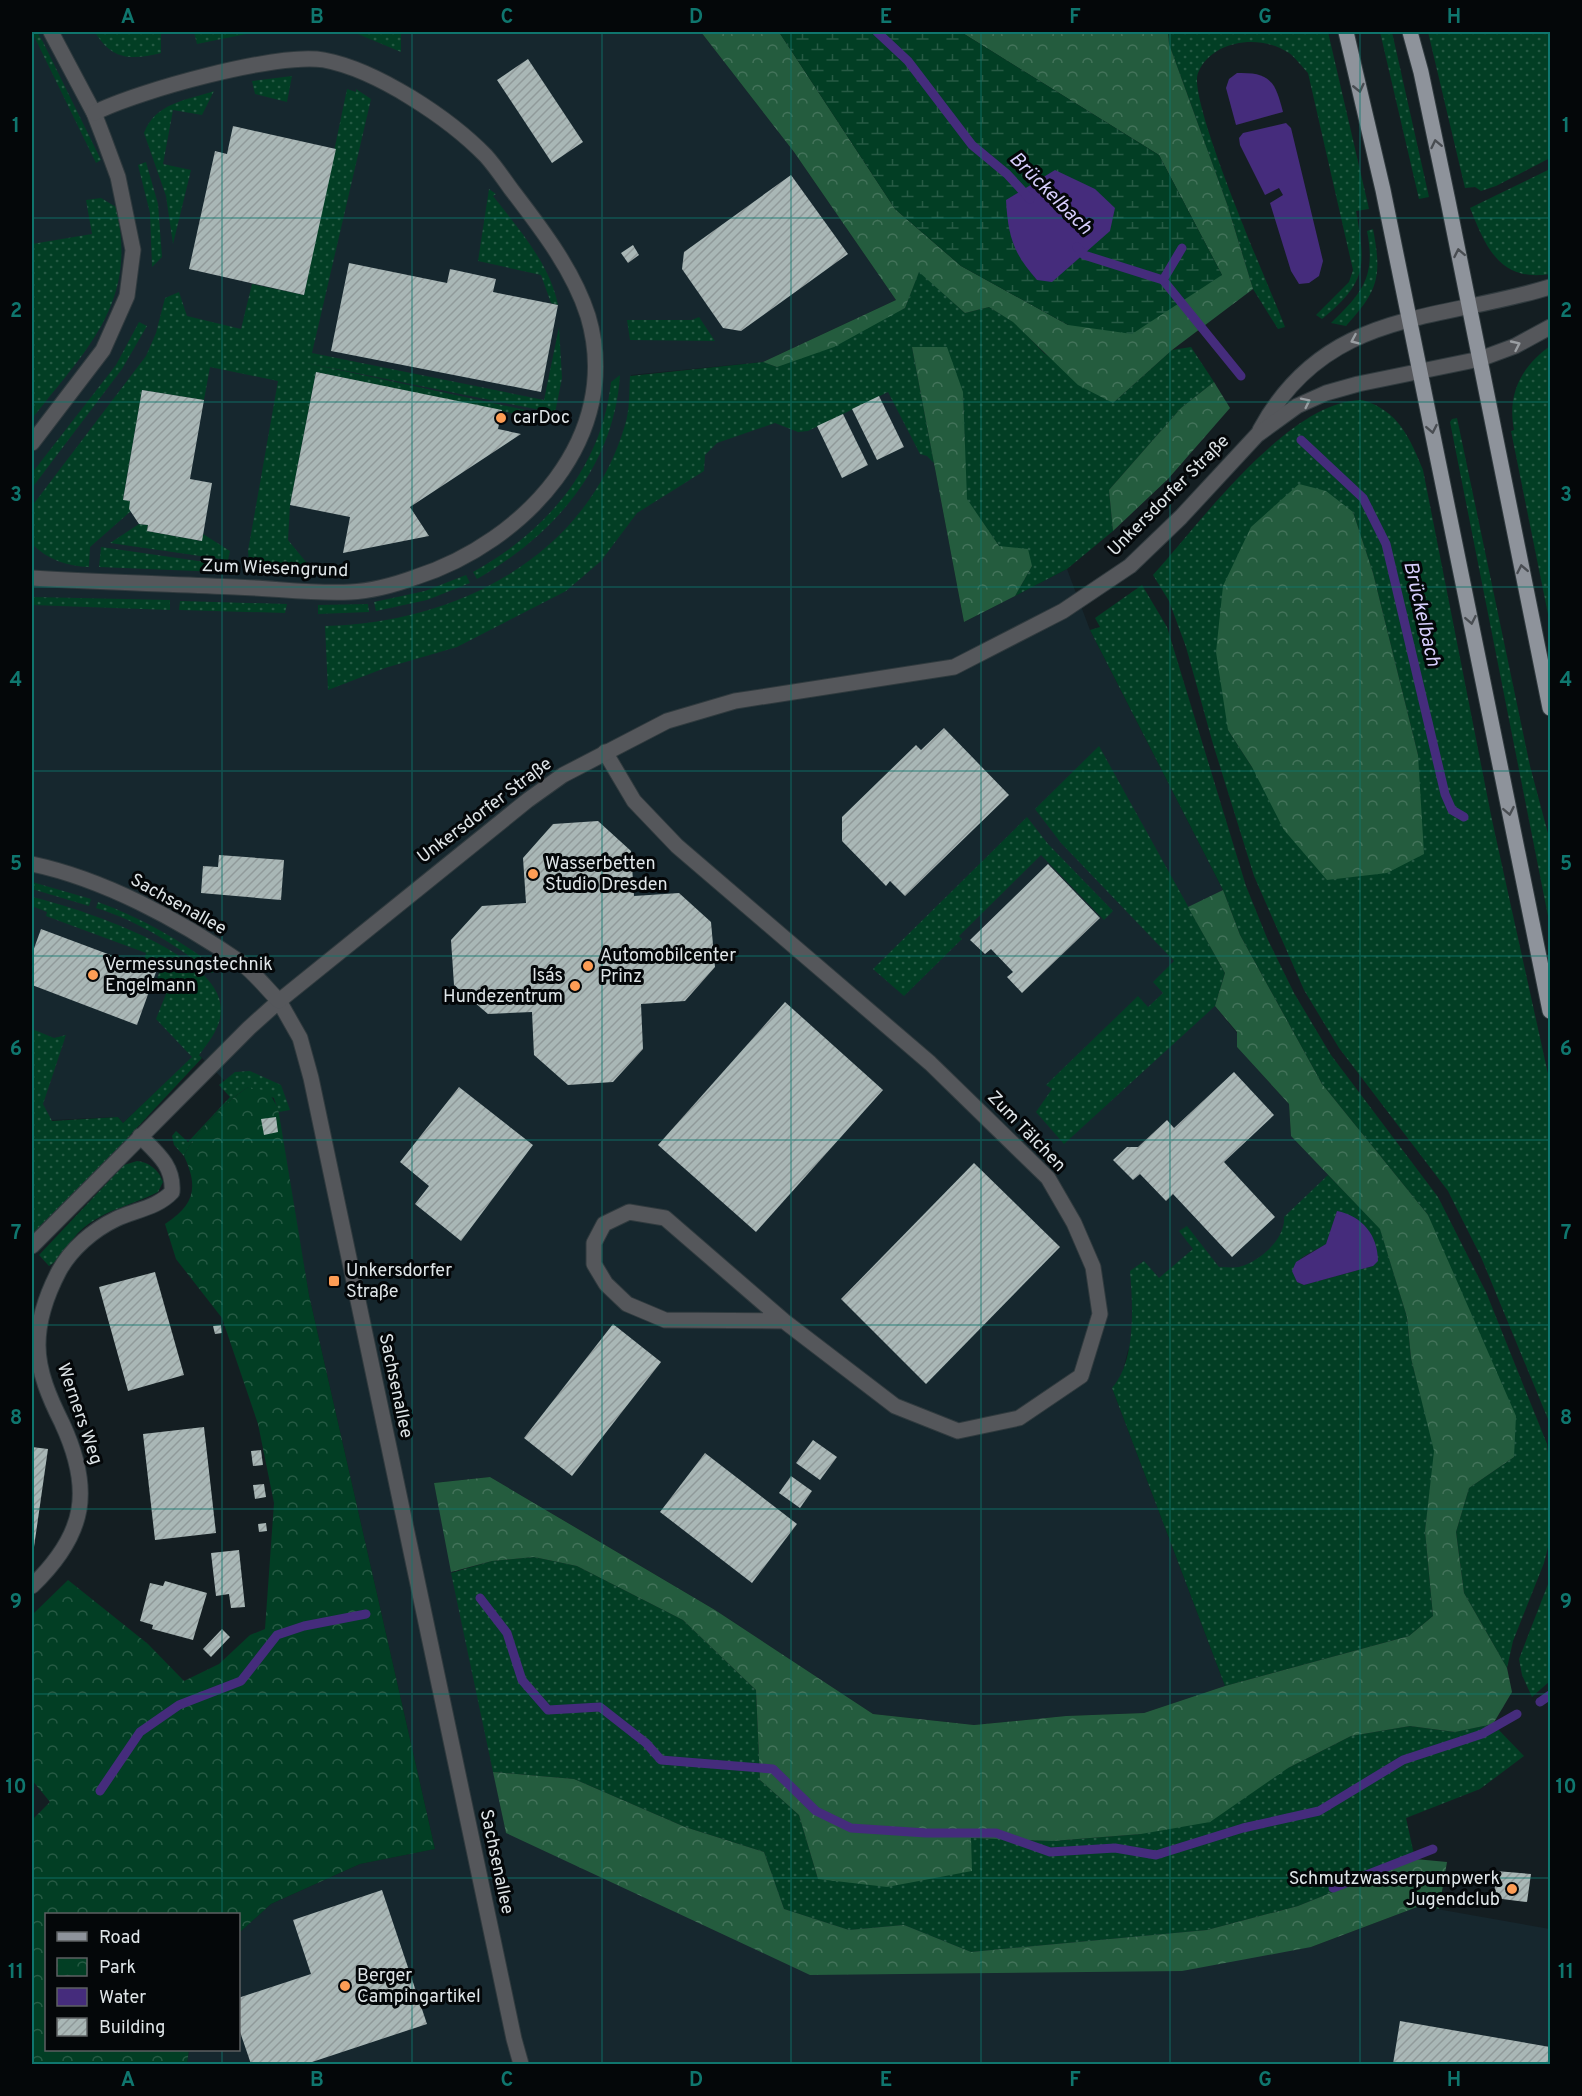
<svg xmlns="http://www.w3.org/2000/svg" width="1582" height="2096" font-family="Overpass,sans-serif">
  <defs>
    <pattern id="grass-dots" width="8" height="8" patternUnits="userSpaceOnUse" patternTransform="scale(1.5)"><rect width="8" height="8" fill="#023e24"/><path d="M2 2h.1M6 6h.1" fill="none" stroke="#265a44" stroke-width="1.8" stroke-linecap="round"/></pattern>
    <pattern id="forest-crowns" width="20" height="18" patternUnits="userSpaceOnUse" patternTransform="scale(1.5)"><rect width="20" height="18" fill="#245c3e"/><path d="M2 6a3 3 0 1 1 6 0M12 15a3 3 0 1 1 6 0" fill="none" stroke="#43735a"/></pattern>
    <pattern id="wetland-marsh" width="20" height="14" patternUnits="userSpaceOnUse" patternTransform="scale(1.5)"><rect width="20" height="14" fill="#023e24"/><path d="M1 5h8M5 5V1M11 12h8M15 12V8" fill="none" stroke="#265a44"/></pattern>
    <pattern id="park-crowns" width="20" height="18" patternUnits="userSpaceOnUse" patternTransform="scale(1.5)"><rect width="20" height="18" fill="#023e24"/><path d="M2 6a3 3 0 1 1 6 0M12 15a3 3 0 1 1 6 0" fill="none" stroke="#265a44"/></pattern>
    <pattern id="building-hatch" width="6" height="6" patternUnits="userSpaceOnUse" patternTransform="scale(1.5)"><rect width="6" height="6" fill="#a9b7b6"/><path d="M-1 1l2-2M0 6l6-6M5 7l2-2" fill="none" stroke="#909a9a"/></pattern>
  </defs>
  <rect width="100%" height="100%" fill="#141e22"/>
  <path fill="#16272e" d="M32 32H701L794 152 896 300 763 362 631 375 629 408 912 347 964 622 1067 569 1090 630 1223 890 1189 907 1215 1006 1237 1033V1047L1289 1104 1291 1136 1380 1228 1128 1350 1121 1379 1112 1388 1225 1686 1144 1713 1066 1716 974 1725 873 1714 715 1610 490 1477 434 1483 506 1833 1311 1947 1420 1906 1550 1929V2064H187L189 2050H238L239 1933 271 1904 360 1864 435 1849 309 1295 274 1098 248 1087 238 1094 199 1055 193 1057 123 1123 118 1117 32 1121Z"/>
  <g fill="url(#grass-dots)" fill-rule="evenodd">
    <path d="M32 32H37L43 42 101 160 96 163Z"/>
    <path d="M95 32H161V53C132 60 112 61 95 32Z"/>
    <path d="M194 32H256L197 44Z"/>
    <path d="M353 32H401V52Z"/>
    <path d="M1168 32H1328L1369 209 1356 211C1366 266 1367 282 1322 319L1316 315 1349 282 1353 270 1308 73C1302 67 1296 58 1289 53 1262 34 1212 39 1198 73 1187 101 1270 288 1285 327L1278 329 1253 289 1227 204 1169 44Z"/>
    <path d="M1380 32H1392L1429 197 1419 199Z"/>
    <path d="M1428 32H1550V158L1496 186 1481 191 1475 187 1465 188Z"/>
    <path d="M292 76 287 102 255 94 252 81Z"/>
    <path d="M347 89 356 92V89L371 99 312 353 544 400 559 327 562 378 555 413 302 362 558 417 563 418V424L316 372 290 505 288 540 315 573H256L249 561 248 551 278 381 210 367 204 400 142 390 123 499 130 501 131 511 90 547 89 567C67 566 48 560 32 544V506L146 356 156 333 165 298 179 292 187 316 241 329 252 284 304 295Z"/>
    <path d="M214 91 202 115 173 110 163 164 191 170 173 244 166 196 144 133C155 103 187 100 214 91Z"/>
    <path d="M146 162 158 204 162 257 152 267 150 213 138 165Z"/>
    <path d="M1550 169V274C1500 282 1486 248 1470 208Z"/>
    <path d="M489 189 496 194 493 196C518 228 550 264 558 305L551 303 541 275 478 261Z"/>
    <path d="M101 198 116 207C139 304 85 350 32 419V244L92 234 86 200Z"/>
    <path d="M1373 229C1382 276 1379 290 1346 326L1331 323C1363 292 1376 276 1367 231Z"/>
    <path d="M919 271 965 313 989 307 1014 322 1044 353 1113 403 1172 350 1191 347 1214 382 1181 408 1109 490 1113 531 1067 569 1015 596 1032 566 999 546 966 499 963 393 912 347 934 463 927 456 920 454 888 392 808 431 798 432 775 423 717 443 705 455 704 471 637 513 601 561 566 591 457 647 385 668 328 690 325 626C455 623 586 558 625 425 630 409 629 392 630 376L763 362 777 367 905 308Z"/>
    <path d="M699 317 715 341 630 340 627 320H692Z"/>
    <path d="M139 322 147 326 122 369 32 488V473L116 365Z"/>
    <path d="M1550 346V624L1511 431 1514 430C1507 394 1521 367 1550 346Z"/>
    <path d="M620 375C614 467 554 535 477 579L473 572C546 532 602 467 611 382Z"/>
    <path d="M1362 400C1398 410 1410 438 1423 470L1492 820 1550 1083V1424L1481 1257 1448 1191 1339 1048 1304 990 1254 876 1213 744 1186 647 1169 601 1153 575C1200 523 1289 400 1362 400ZM1353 512 1373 573 1418 755 1252 767 1228 730Z"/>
    <path d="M1457 418 1530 766 1550 841V926L1450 422 1452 419Z"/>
    <path d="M139 524 148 525 147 531 201 541 203 534 230 551 228 560 110 543Z"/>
    <path d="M101 547 226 565 220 572 99 567Z"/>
    <path d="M466 575 470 583 427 600 376 611 374 602 425 591Z"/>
    <path d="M1142 585 1167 627 1246 886 1267 938 1294 993 1331 1055 1438 1197 1486 1292 1547 1444 1550 1474V1539L1544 1563 1513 1641 1507 1668 1464 1593 1456 1532 1469 1488 1514 1457 1428 1215 1322 1084 1240 935 1223 890 1090 630 1100 627 1095 618Z"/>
    <path d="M32 597 170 600V610L32 605Z"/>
    <path d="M180 601 287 604 285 613 179 610Z"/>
    <path d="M368 604 369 612 318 614V605Z"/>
    <path d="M1099 746 1225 973 1215 1006 1064 1144 1036 1112 1052 1089 1046 1085 1138 996 1148 1007 1163 993 1153 982 1174 961 1061 843 1035 809Z"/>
    <path d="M1027 817 1048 844 1113 911 1104 920 1041 855 959 936 962 939 904 996 873 969Z"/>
    <path d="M32 882 91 899 89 906 32 889Z"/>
    <path d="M32 897C76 907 223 954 221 1010 221 1027 209 1042 199 1055L202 1058 119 1147 32 1234V1029L54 1038 66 1035 43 1104 52 1121 118 1117 123 1123 192 1057 156 1019 170 984 157 979 160 970 143 964 146 953 46 916 47 912 32 906Z"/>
    <path d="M98 902C142 918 180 940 217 968L212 973C177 946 139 921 96 908Z"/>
    <path d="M250 1071 281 1085 290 1110 279 1112 274 1098 248 1087C227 1101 194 1133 184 1156L174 1145 172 1136 176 1131 188 1142 230 1097 219 1085 235 1072Z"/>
    <path d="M137 1161C149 1162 159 1170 163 1182L158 1192C131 1206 102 1210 79 1232 70 1241 58 1262 49 1266L39 1255 124 1165Z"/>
    <path d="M1328 1175 1380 1228 1407 1317 1411 1358 1435 1451 1425 1531 1433 1616 1409 1636 1225 1686 1112 1388C1136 1361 1133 1306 1130 1271L1144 1261 1159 1278 1193 1249 1179 1231 1187 1226 1219 1267C1226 1267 1233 1268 1239 1267 1259 1262 1286 1239 1284 1217ZM1337 1211 1373 1266 1304 1285 1297 1282C1288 1258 1308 1255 1326 1244Z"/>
    <path d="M534 1557 577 1566 683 1620 756 1690 760 1780 799 1815 818 1879 971 1871V1838L1052 1841 1141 1834 1288 1768 1351 1736 1410 1726 1454 1732 1493 1724 1524 1756 1480 1789 1406 1818 1415 1859 1298 1906 1207 1930 971 1952 904 1925 849 1930 784 1909 764 1852 685 1827 574 1779 493 1772 451 1573 492 1561Z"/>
    <path d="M1550 1579V1681L1532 1697 1522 1675 1519 1659Z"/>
  </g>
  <g fill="url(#forest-crowns)">
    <path d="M701 32H779L895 209 961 266 1068 325 1222 275 1159 155 961 32H1168L1169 44 1227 204 1253 289 1172 350 1113 403 1078 385 1013 322 989 307 965 313 919 272 905 308 834 347 777 367 763 362 896 300 794 152Z"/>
    <path d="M912 347H947L963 392 967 499 999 546 1028 549 1032 566 1015 596 964 622Z"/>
    <path d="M1214 382 1230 408 1168 479 1113 531 1109 490 1181 408Z"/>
    <path d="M1299 484 1326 491 1353 512 1373 573 1418 755 1424 854 1387 873 1327 880 1284 830 1252 767 1228 730 1216 652 1223 586 1251 527Z"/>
    <path d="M1223 890 1240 935 1322 1084 1428 1215 1516 1416 1514 1457 1469 1488 1456 1532 1464 1593 1507 1668 1512 1692 1493 1724 1455 1732 1410 1726 1351 1736 1288 1768 1210 1822 1141 1834 1052 1841 971 1838 972 1871 887 1887 818 1879 799 1815 760 1780 756 1690 683 1620 577 1566 534 1557 492 1561 451 1572 434 1483 490 1477 715 1610 873 1714 974 1725 1066 1716 1144 1713 1225 1686 1409 1636 1433 1616 1425 1531 1434 1451 1411 1358 1407 1317 1380 1229 1291 1136 1289 1104 1237 1047V1032L1215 1006 1225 973 1188 907Z"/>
    <path d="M493 1772 574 1779 685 1827 764 1852 784 1909 849 1930 904 1925 971 1952 1207 1930 1298 1906 1415 1859 1447 1862 1439 1909 1420 1906 1311 1947 1182 1971 810 1975 506 1833Z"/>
  </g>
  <path fill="url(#wetland-marsh)" d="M779 32H961L1159 155 1222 275 1132 334 1068 325 961 266 895 209Z"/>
  <path fill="url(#park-crowns)" d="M248 1087 268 1091 278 1108 309 1295 435 1849 360 1864 271 1904 239 1933 238 1914H46V2050H189L187 2064H32V1820L50 1802 32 1780V1615L68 1580 148 1644 184 1681 219 1664 250 1635 265 1629 274 1503 258 1424 222 1318 176 1259 165 1224C194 1205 199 1188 184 1156 194 1133 227 1101 248 1087Z"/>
  <g fill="#452c7c">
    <path d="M1237 73C1271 72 1275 82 1283 112L1236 125 1226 88 1229 79Z"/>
    <path d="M1286 123 1291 128 1323 261 1319 276 1309 283 1299 284 1291 271 1270 203 1283 195 1279 188 1265 195 1240 145 1239 138 1243 133Z"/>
    <path d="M1055 170 1095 189 1115 208 1110 231 1052 282 1037 280C1013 253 1008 236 1006 200Z"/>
    <path d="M1337 1211C1362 1216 1378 1235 1378 1261L1373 1266 1304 1285 1297 1282 1292 1271 1296 1262 1326 1244Z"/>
  </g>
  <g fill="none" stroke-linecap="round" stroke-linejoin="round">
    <g stroke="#452c7c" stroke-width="9">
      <path d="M877 32 908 61 972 145 1007 174 1030 199"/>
      <path d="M1077 247 1084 255 1163 280 1241 376"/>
      <path d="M1163 280 1182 248"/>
      <path d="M1301 440 1363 498 1386 544 1445 794 1452 810 1464 817"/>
      <path d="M480 1598 507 1633 522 1680 548 1710 600 1707 646 1743 661 1760 773 1769 816 1811 851 1828 926 1833H996L1050 1852 1115 1848 1156 1855 1243 1828 1319 1811 1403 1760 1482 1734 1517 1714"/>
      <path d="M1540 1702 1550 1695"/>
      <path d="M100 1791 140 1732 179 1705 241 1681 277 1635 304 1626 366 1614"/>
      <path d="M1333 1888 1433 1849"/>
    </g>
  </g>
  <g fill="url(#building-hatch)">
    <path d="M528 59 583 142 552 163 497 80Z"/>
    <path d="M233 126 336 149 304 295 189 269 215 151 227 154Z"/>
    <path d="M791 175 848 254 741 331 723 328 682 269 684 252Z"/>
    <path d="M633 245 639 255 628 263 621 253Z"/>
    <path d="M349 263 447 283 450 269 496 279 493 292 558 305 541 392 331 351Z"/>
    <path d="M316 372 502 410 498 429 521 434 410 507 429 536 343 553 350 517 290 505Z"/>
    <path d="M142 390 204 400 190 479 212 483 202 541 147 531 148 525 139 524 129 509 130 501 123 500Z"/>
    <path d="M879 396 904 447 877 460 852 409Z"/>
    <path d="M843 414 868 465 842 478 817 426Z"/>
    <path d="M944 728 1009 795 905 896 890 881 886 886 842 841V817L916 745 921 750Z"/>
    <path d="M598 821 631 851 634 896 679 893 711 922 715 967 685 1001 641 1004 643 1049 613 1082 568 1085 534 1055 532 1012 488 1014 454 985 451 940 482 906 526 903 523 858 553 824Z"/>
    <path d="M219 855 284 860 281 900 201 893 203 866 218 867Z"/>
    <path d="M1048 864 1100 918 1022 993 1007 977 1013 972 991 949 985 954 970 940Z"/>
    <path d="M41 929 156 972 137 1025 32 985V954Z"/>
    <path d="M785 1002 883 1090 756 1232 658 1145Z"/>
    <path d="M1234 1072 1274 1115 1224 1162 1275 1217 1232 1257 1173 1194 1166 1201 1140 1174 1133 1180 1113 1160 1127 1147H1138L1167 1120 1174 1128Z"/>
    <path d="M459 1087 533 1145 461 1241 415 1204 429 1186 400 1162Z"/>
    <path d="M276 1117 278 1132 264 1135 261 1119Z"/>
    <path d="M974 1163 1060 1247 926 1384 841 1299Z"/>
    <path d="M155 1272 184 1375 128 1391 99 1287Z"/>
    <path d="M613 1324 661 1362 572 1476 524 1438Z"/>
    <path d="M221 1325 222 1333 215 1334 213 1326Z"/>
    <path d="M204 1427 216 1533 155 1540 143 1434Z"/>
    <path d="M813 1440 837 1457 820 1480 796 1463Z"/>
    <path d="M32 1447 48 1449 34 1547 32 1546Z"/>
    <path d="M261 1450 263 1465 253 1466 251 1451Z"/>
    <path d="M705 1453 797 1524 752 1583 660 1512Z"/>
    <path d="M791 1476 812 1491 800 1508 779 1493Z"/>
    <path d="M264 1484 266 1497 255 1499 253 1485Z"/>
    <path d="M266 1523 267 1531 259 1532 258 1524Z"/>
    <path d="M239 1550 245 1607 231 1608 229 1594 216 1596 211 1553Z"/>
    <path d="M165 1581 207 1593 193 1640 152 1629 153 1625 140 1621 150 1583 163 1586Z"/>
    <path d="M222 1629 230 1637 211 1657 203 1649Z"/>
    <path d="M1496 1871 1531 1874 1527 1902 1494 1898Z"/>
    <path d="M382 1890 427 2024 306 2064H251L238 2026V1998L311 1974 293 1920Z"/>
    <path d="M1400 2021 1550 2047V2064H1393Z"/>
  </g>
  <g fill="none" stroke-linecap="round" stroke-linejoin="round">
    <defs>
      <g id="minor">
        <path d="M32 443 103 350 127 296 133 250 118 177 104 139 94 113 51 32"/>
        <path d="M32 578C99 582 167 584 235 587 273 588 312 594 350 592 371 591 397 584 416 577 524 542 624 437 588 316 573 269 540 227 511 189 503 178 495 166 486 156 449 118 377 70 324 60 278 52 137 91 94 113"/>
        <path d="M605 752 634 801 677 846 930 1063 1048 1178 1074 1223 1093 1267 1100 1314 1081 1376 1019 1418 958 1431 895 1406 784 1321 665 1218 629 1212 604 1224 594 1243V1264L606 1284 627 1304 665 1320 784 1321"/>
        <path d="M32 1246 249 1028 279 1001 300 1038 311 1078 514 2039 521 2064"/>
        <path d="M32 1586C86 1534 93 1490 62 1423 50 1399 38 1372 38 1345 38 1320 48 1292 59 1271 71 1249 93 1230 116 1219 135 1210 157 1208 172 1192 174 1166 157 1153 140 1136"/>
      </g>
      <g id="tertiary">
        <path d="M1260 430C1326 309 1436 322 1550 287"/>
        <path d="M32 864C103 879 180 920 240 962 254 972 267 989 279 1001L528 800 563 775 667 721 735 701 954 667 1063 611 1130 566 1181 517 1257 435 1297 406 1326 393 1358 384 1480 359 1515 346 1550 327"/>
      </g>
      <g id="primary">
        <path d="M1346 32 1383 190 1550 1011"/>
        <path d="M1410 32 1421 72 1448 201 1550 708"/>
      </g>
    </defs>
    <use href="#minor" stroke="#303a3e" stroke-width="17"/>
    <use href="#tertiary" stroke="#303a3e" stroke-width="17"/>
    <use href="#primary" stroke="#303a3e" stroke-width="17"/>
    <use href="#minor" stroke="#55575b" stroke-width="15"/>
    <use href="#tertiary" stroke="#55575b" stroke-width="15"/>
    <use href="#primary" stroke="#8e939b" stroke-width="15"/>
  </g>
  <defs><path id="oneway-chevron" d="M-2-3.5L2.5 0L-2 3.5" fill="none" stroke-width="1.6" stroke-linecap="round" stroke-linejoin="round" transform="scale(1.5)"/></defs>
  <g stroke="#494d52">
    <use href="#oneway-chevron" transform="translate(1359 88) rotate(77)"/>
    <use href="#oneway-chevron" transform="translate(1436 144) rotate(-102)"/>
    <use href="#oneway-chevron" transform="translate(1459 253) rotate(-101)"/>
    <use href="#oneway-chevron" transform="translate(1432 429) rotate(79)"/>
    <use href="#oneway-chevron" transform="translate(1522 569) rotate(-101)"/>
    <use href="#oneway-chevron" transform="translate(1471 620) rotate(79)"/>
    <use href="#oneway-chevron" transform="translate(1509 811) rotate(79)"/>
  </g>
  <g stroke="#9a9ea2">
    <use href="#oneway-chevron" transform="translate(1355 340) rotate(156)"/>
    <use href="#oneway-chevron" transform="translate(1516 345) rotate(-25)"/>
    <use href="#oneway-chevron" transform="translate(1306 402) rotate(-26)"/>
  </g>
  <path fill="none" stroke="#0f766e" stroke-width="1.5" stroke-opacity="0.55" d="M222 32V1914M412 32V2064M602 32V2064M791 32V2064M981 32V2064M1170 32V2064M1360 32V2064M32 218H1550M32 402H1550M32 587H1550M32 771H1550M32 956H1550M32 1140H1550M32 1325H1550M32 1509H1550M32 1694H1550M32 1878H1550M222 2050V2064"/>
  <g fill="#fd9d55" stroke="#040709" stroke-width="2">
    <circle cx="501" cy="418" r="6"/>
    <circle cx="533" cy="874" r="6"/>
    <circle cx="588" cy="966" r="6"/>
    <circle cx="93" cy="975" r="6"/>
    <circle cx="575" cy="986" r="6"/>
    <rect x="328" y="1275" width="12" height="12" rx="3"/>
    <circle cx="1512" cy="1889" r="6"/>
    <circle cx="345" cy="1986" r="6"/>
  </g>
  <g text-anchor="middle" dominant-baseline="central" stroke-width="6" stroke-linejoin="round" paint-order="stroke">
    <g font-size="18" fill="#dfe5e8" stroke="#040709" text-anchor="start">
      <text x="513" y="418">carDoc</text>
      <text x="545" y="864">Wasserbetten<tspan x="545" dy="21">Studio Dresden</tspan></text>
      <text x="600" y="956">Automobilcenter<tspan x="600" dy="21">Prinz</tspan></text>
      <text x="105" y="965">Vermessungstechnik<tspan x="105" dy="21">Engelmann</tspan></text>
      <text x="563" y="976" text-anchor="end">Isa´s<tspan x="563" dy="21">Hundezentrum</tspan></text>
      <text x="346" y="1271">Unkersdorfer<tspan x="346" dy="21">Straße</tspan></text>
      <text x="1500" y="1879" text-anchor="end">Schmutzwasserpumpwerk<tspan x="1500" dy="21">Jugendclub</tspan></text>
      <text x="357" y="1976">Berger<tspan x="357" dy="21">Campingartikel</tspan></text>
    </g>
    <g font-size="18" fill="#dfe5e8" stroke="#040709">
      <text transform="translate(1169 496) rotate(-45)">Unkersdorfer Straße</text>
      <text transform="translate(275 569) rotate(2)">Zum Wiesengrund</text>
      <text transform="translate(485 811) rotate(-37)">Unkersdorfer Straße</text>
      <text transform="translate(178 905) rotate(29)">Sachsenallee</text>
      <text transform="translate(1026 1132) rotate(46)">Zum Tälchen</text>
      <text transform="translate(395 1386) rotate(78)">Sachsenallee</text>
      <text transform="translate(79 1414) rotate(71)">Werners Weg</text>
      <text transform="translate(496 1862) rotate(78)">Sachsenallee</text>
    </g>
    <g font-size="20" font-style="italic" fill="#d7cefc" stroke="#040709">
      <text transform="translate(1050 194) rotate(45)">Brückelbach</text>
      <text transform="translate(1421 614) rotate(77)">Brückelbach</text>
    </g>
  </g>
  <rect width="1582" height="2096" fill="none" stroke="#040709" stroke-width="66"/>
  <rect x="45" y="1913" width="195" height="138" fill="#040709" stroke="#5c6062" stroke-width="1.5"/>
  <rect x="57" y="1932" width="30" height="9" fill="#8e939b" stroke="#5c6062" stroke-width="1.5"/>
  <text x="99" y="1943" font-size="18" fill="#dfe5e8">Road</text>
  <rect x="57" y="1958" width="30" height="18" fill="url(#park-crowns)" stroke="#5c6062" stroke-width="1.5"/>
  <text x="99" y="1973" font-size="18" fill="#dfe5e8">Park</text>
  <rect x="57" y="1988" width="30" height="18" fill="#452c7c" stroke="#5c6062" stroke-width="1.5"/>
  <text x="99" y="2003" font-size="18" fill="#dfe5e8">Water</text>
  <rect x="57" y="2018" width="30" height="18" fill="url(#building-hatch)" stroke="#5c6062" stroke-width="1.5"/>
  <text x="99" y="2033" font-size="18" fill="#dfe5e8">Building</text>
  <rect x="33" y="33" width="1516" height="2030" fill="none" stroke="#0f766e" stroke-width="2"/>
  <g font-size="20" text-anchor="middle" font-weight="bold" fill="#0f766e">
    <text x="128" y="23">A</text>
    <text x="317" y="23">B</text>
    <text x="507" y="23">C</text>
    <text x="696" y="23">D</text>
    <text x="886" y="23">E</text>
    <text x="1075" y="23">F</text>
    <text x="1265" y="23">G</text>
    <text x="1454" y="23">H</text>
    <text x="16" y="132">1</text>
    <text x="1566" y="132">1</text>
    <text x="16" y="317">2</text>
    <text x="1566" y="317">2</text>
    <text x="16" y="501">3</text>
    <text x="1566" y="501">3</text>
    <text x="16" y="686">4</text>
    <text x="1566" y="686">4</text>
    <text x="16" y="870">5</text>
    <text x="1566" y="870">5</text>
    <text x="16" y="1055">6</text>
    <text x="1566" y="1055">6</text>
    <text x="16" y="1239">7</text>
    <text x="1566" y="1239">7</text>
    <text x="16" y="1424">8</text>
    <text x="1566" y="1424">8</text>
    <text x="16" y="1608">9</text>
    <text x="1566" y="1608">9</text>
    <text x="16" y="1793">10</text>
    <text x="1566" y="1793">10</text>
    <text x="16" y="1978">11</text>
    <text x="1566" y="1978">11</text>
    <text x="128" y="2086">A</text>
    <text x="317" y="2086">B</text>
    <text x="507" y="2086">C</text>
    <text x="696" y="2086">D</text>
    <text x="886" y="2086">E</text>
    <text x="1075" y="2086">F</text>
    <text x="1265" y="2086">G</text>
    <text x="1454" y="2086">H</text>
  </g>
</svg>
